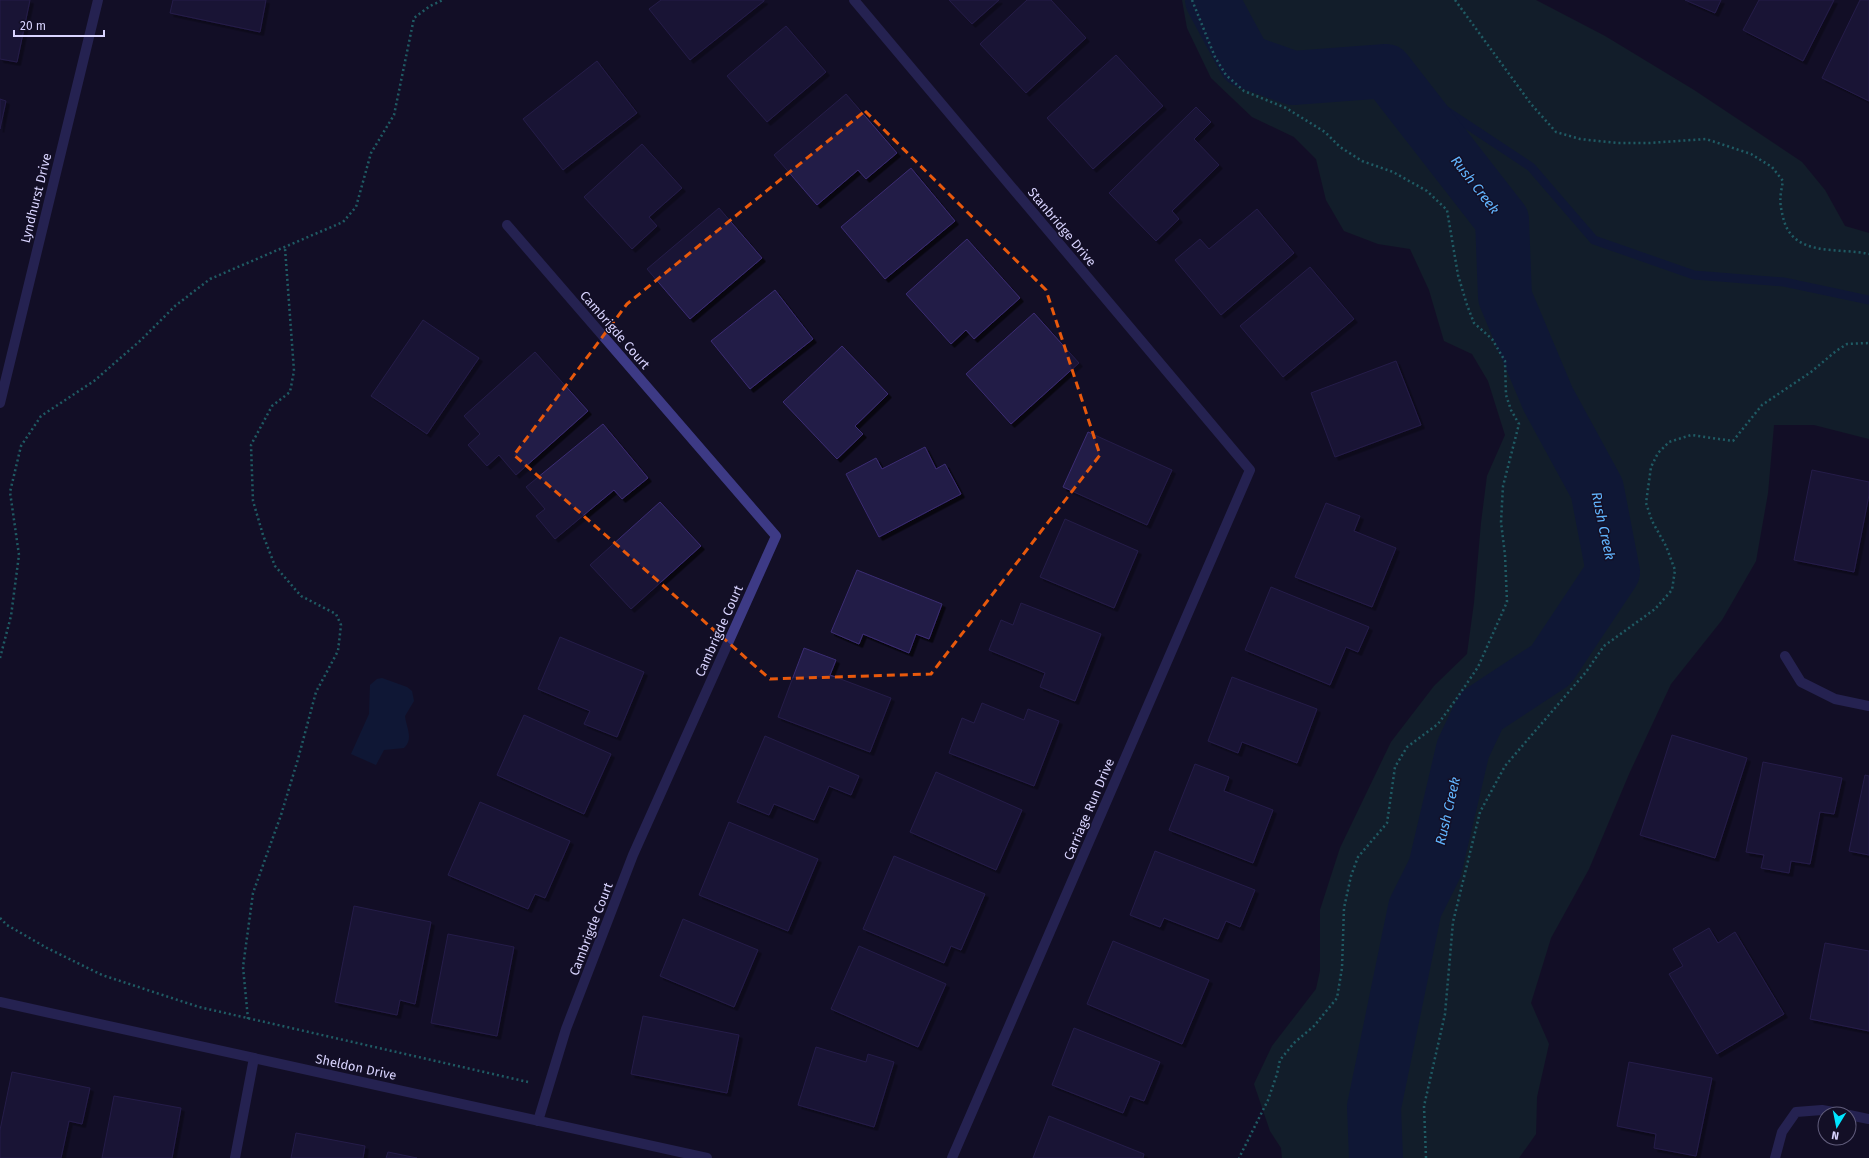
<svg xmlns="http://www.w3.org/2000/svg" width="1869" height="1158" font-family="'Fira Sans',sans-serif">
  <defs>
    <filter id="shadow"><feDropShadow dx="3.5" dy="3.5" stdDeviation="0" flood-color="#0009"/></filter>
  </defs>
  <rect width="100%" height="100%" fill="#130f26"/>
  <path fill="#12302f" d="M1182 0H1536L1605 36 1694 90 1802 162 1825 190 1845 226 1869 233V439L1814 425H1774L1768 493 1756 561 1722 620 1671 684 1629 774 1589 869 1551 938 1531 1003 1549 1044 1537 1097 1536 1134 1519 1158H1282L1281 1148 1270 1131 1254 1084 1272 1046 1316 989 1320 971V910L1340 848 1391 742 1434 686 1467 654 1474 603 1481 523 1487 476 1505 435 1488 381 1472 354 1444 341 1429 290 1410 249 1378 244 1344 231 1326 200 1316 159 1294 137 1252 117 1211 78 1187 28Z"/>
  <path fill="#0c2248" d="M382 678 407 687 412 691 414 701 405 716C406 727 414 739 404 748L384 750 376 765 351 754 369 714 370 685 377 679Z"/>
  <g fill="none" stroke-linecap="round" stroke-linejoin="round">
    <path stroke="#0c2248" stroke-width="9" d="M1386 71 1531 167 1594 240 1694 275 1784 282 1869 300"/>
    <path stroke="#0c2248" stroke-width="54" d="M1212 0 1245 61 1293 78 1386 71 1502 220 1505 297 1548 399 1597 489 1613 572 1551 665 1481 711 1463 749 1435 868 1415 908 1374 1107 1376 1158"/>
  </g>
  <g fill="#241b47" stroke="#3b2d73" filter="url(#shadow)">
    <path d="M0 0H30L17 62 0 59Z"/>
    <path d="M173 0H266L260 32 170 13Z"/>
    <path d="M661 0H764V1L690 60 649 9Z"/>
    <path d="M949 0H999L972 24Z"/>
    <path d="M1027 0H1051L1086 38 1026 93 980 44Z"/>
    <path d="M1685 0H1721L1715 13Z"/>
    <path d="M1759 0H1834L1803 61 1743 30Z"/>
    <path d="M1860 0H1869V101L1822 78Z"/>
    <path d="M786 26 826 72 767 122 727 76Z"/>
    <path d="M1116 55 1163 106 1093 169 1047 118Z"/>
    <path d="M597 61 637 113 563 170 523 119Z"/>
    <path d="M846 94 897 153 866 179 858 170 817 205 774 155Z"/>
    <path d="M0 99 6 101 0 129Z"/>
    <path d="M1196 107 1211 122 1194 139 1219 165 1172 211 1179 219 1156 241 1109 193Z"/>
    <path d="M642 144 682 188 649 217 657 226 632 249 584 197Z"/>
    <path d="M911 168 955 221 885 279 841 227Z"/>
    <path d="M719 208 762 258 690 319 647 269Z"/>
    <path d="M1257 209 1294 253 1221 315 1175 260 1200 239 1209 249Z"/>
    <path d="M967 239 1020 298 974 339 966 330 951 344 906 294Z"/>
    <path d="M1310 267 1354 319 1283 377 1240 326Z"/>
    <path d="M775 290 813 339 750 389 711 341Z"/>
    <path d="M1034 313 1079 363 1011 424 966 374Z"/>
    <path d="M423 320 479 358 427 434 371 396Z"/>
    <path d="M842 346 888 394 855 426 863 434 837 459 783 402Z"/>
    <path d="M535 352 588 411 516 475 499 455 487 466 468 445 480 434 464 416Z"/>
    <path d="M1396 361 1421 425 1335 457 1311 393Z"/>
    <path d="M603 424 648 478 622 499 614 490 555 539 536 516 545 509 526 487Z"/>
    <path d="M1088 432 1172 470 1147 525 1063 487Z"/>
    <path d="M925 447 936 469 945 464 961 494 879 537 846 474 876 458 882 469Z"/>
    <path d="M1812 470 1869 482V495L1854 572 1794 560Z"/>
    <path d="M660 502 701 546 631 609 590 565Z"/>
    <path d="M1326 503 1360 516 1354 531 1396 548 1372 607 1295 577Z"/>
    <path d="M1065 519 1138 551 1114 608 1040 577Z"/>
    <path d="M857 570 942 604 929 639 916 634 909 653 863 634 859 644 831 632Z"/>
    <path d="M1271 587 1369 627 1358 652 1346 647 1330 685 1245 650Z"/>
    <path d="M1021 603 1101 634 1075 701 1040 687 1045 673 989 650 1001 620 1013 625Z"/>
    <path d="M560 637 644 672 617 737 584 724 590 711 538 689Z"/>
    <path d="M804 648 836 660 830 675 891 698 870 752 778 717Z"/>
    <path d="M1232 677 1317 709 1297 763 1242 742 1238 753 1208 741Z"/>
    <path d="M982 703 1024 720 1028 709 1059 721 1034 786 949 753 962 718 974 723Z"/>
    <path d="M524 715 611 754 584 814 497 775Z"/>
    <path d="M1672 735 1747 758 1715 858 1640 835Z"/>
    <path d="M765 736 859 776 851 795 829 786 814 820 774 804 769 815 737 802Z"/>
    <path d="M1763 762 1842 778 1834 814 1820 812 1810 864 1791 861 1789 873 1761 868 1764 855 1746 852Z"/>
    <path d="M1195 764 1229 777 1224 791 1273 810 1253 863 1169 830Z"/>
    <path d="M936 772 1022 810 996 870 910 832Z"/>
    <path d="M1865 775 1869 776V855L1849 851Z"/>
    <path d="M480 802 570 841 545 898 535 894 528 909 448 875Z"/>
    <path d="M729 822 818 859 788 931 699 895Z"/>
    <path d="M1155 851 1255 890 1240 927 1226 921 1218 939 1164 918 1160 927 1130 915Z"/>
    <path d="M894 856 985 894 961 950 951 946 944 963 863 929Z"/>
    <path d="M354 906 431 922 415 1004 400 1000 397 1015 335 1002Z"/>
    <path d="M683 919 758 950 734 1007 660 976Z"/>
    <path d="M1709 928 1718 943 1735 932 1784 1014 1717 1054 1669 974 1683 966 1673 949Z"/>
    <path d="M448 934 514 947 497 1036 431 1023Z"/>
    <path d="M1113 941 1209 980 1182 1044 1087 1004Z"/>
    <path d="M1825 943 1869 951V1031L1810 1019Z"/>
    <path d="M859 946 946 984 918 1047 831 1009Z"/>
    <path d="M643 1016 739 1035 727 1093 631 1074Z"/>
    <path d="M1074 1028 1160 1062 1144 1101 1130 1096 1123 1113 1052 1085Z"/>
    <path d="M816 1047 866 1062 868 1054 894 1062 874 1127 798 1105Z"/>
    <path d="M1629 1062 1712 1078 1696 1156 1654 1148 1656 1134 1617 1126Z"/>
    <path d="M12 1072 90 1088 82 1124 69 1121 61 1158H0V1130Z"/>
    <path d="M114 1096 181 1108 172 1158H102Z"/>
    <path d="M1049 1116 1144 1154 1143 1158H1033Z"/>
    <path d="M296 1133 365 1146 363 1158H291Z"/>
    <path d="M388 1152 417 1158H386Z"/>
  </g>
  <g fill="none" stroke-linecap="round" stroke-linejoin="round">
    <g stroke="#2fb8b0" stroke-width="2.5" stroke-dasharray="2 3" stroke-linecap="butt">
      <path d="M1192 0 1215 57 1226 75 1244 91 1286 108 1325 132 1340 147 1362 161 1393 172 1427 191 1447 210 1458 275 1467 305 1474 323 1492 339 1505 361 1506 395 1511 410 1519 424 1503 486 1501 522 1505 555 1507 602 1478 667 1457 698 1438 724 1407 747 1395 767 1387 823 1358 857 1351 876 1344 908 1342 968 1337 998 1314 1026 1294 1043 1280 1060 1277 1074 1268 1100 1239 1158"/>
      <path d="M1455 0 1531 104 1556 132 1580 139 1617 143H1649L1706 139 1751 154 1772 167 1783 181C1780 197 1779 201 1783 217 1792 258 1838 247 1869 254"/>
      <path d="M0 658 11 616 19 555 10 492 21 446 41 416 94 381 141 340 175 306 210 279 343 222 356 207 371 153 394 115 414 18 430 6 443 0"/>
      <path d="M0 918 7 925 47 948 102 975 199 1007 528 1082"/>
      <path d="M248 1019 243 967 253 893 281 815 298 759 316 692 338 651 341 625 336 614 301 596 275 566 263 535 253 501 251 445 272 406 290 392 294 371 285 248"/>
      <path d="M1426 1158 1424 1106 1445 1014 1453 922 1480 812 1505 766 1586 672 1604 646 1655 609 1672 590 1675 570 1666 546 1652 521 1646 503 1651 467 1658 453 1669 442 1691 435 1733 441 1762 405 1811 372 1836 351 1847 344 1869 343"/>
    </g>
    <g stroke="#3d3a85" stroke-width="10">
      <path d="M854 0 1250 470 952 1158"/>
      <path d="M507 225 776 536 633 855 566 1029 538 1121"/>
      <path d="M0 403 98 0"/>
      <path d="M1785 656 1801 682 1835 699 1869 706"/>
      <path d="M0 1002 707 1158"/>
      <path d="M1849 1115 1869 1119"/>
      <path d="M235 1158 254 1058"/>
      <path d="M1775 1158 1782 1132 1796 1112 1822 1110 1845 1114"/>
    </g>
  </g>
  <path d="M0 0H1869V1158H0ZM865 111 1046 290 1100 455 931 674 770 679 514 455 627 304Z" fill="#130f26" fill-opacity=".55" fill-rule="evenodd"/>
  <path fill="none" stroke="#e8590c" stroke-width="3" stroke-dasharray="8 5" stroke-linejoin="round" d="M865 111 1046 290 1100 455 931 674 770 679 514 455 627 304Z"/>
  <g text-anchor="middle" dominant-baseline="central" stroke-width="3" stroke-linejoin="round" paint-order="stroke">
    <g font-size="13" fill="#d9d4ff" stroke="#130f26">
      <text transform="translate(36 198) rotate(-76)">Lyndhurst Drive</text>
      <text transform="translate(1062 227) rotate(50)">Stanbridge Drive</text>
      <text transform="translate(615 330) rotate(49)">Cambrigde Court</text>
      <text transform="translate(719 631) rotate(-66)">Cambrigde Court</text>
      <text transform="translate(1089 809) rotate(-67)">Carriage Run Drive</text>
      <text transform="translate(591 929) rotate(-69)">Cambrigde Court</text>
      <text transform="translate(356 1067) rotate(12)">Sheldon Drive</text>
    </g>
    <g font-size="14" font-style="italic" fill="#62b6ff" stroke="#130f26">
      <text transform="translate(1475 185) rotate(52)">Rush Creek</text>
      <text transform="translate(1603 526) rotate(78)">Rush Creek</text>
      <text transform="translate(1448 811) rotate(-77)">Rush Creek</text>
    </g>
  </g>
  <g transform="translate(1837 1126) rotate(190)"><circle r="19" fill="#130f26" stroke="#625e7d"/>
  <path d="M0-3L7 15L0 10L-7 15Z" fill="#00e5ff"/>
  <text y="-6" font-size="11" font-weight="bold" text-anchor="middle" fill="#d9d4ff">N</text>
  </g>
  <path d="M14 30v6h90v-6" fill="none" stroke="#d9d4ff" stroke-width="2"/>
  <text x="20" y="30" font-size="12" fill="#d9d4ff" stroke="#130f26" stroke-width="3" paint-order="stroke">20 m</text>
</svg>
